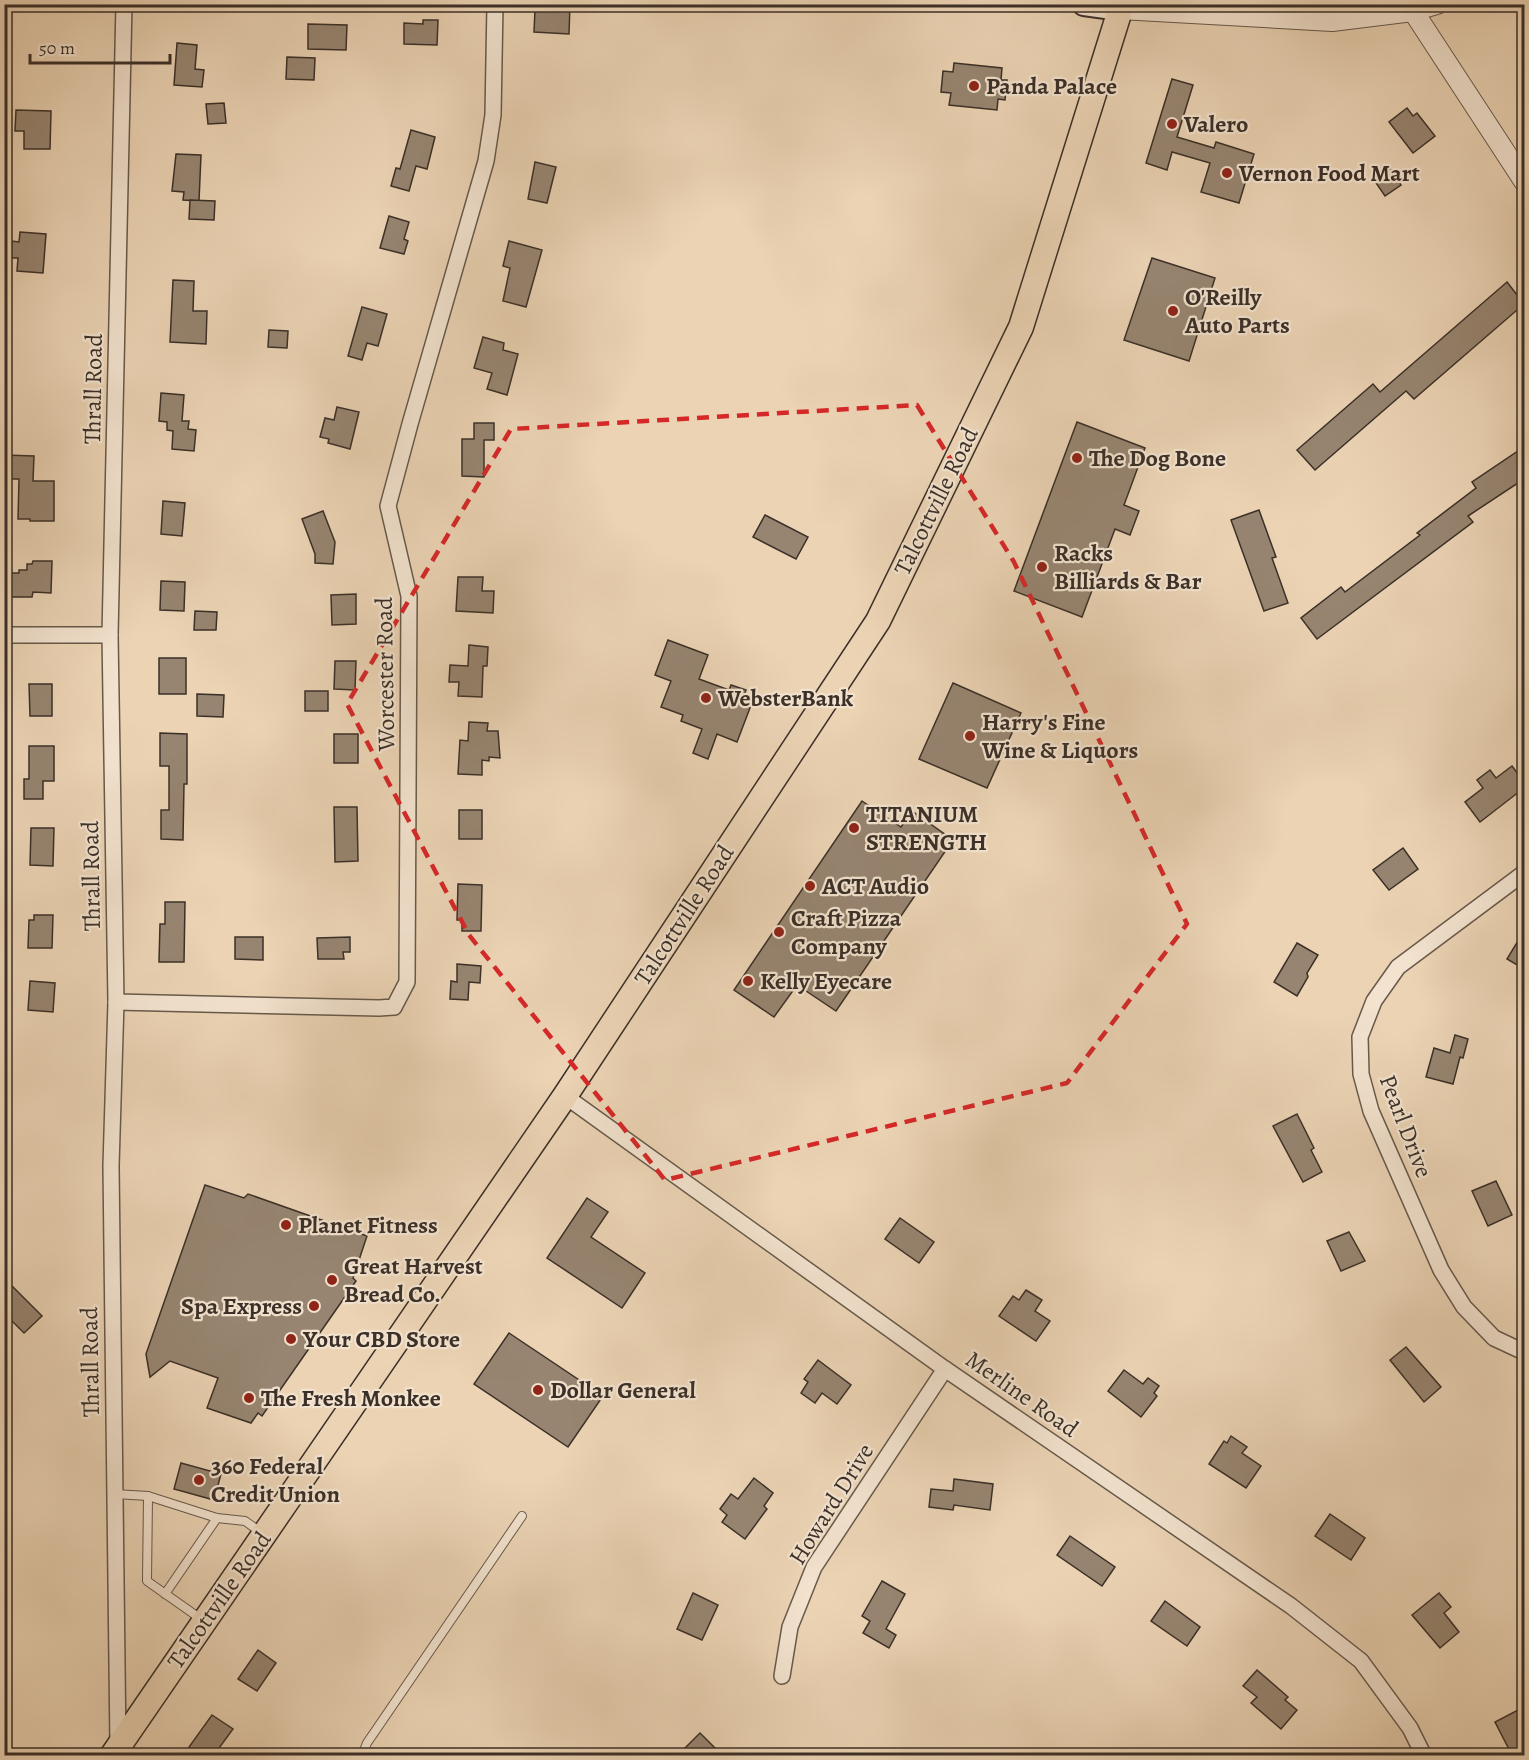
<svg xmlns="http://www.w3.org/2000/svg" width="1529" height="1760" font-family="Alegreya,serif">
  <rect width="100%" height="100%" fill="#ebd3b4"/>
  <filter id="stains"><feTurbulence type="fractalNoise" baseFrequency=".00333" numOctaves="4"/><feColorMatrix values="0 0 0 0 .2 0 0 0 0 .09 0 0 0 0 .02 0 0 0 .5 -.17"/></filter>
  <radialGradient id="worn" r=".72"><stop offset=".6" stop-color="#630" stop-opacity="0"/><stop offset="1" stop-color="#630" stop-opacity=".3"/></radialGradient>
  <g fill="#978571" stroke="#3b3028" stroke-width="1.5">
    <path d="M544 4H570L569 34 534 32 535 10H544Z"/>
    <path d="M423 20H438L437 45 404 44V23L423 24Z"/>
    <path d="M308 24 347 25 346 50 308 49Z"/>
    <path d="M177 43 197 45 195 69 204 70 202 87 174 85Z"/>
    <path d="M287 57 315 58 314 80 286 79Z"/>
    <path d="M954 63 1002 68 1001 80H1007L1005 100 998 99 997 110 949 105 951 93 941 92 943 71 953 72Z"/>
    <path d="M1172 79 1193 85 1177 137 1214 148 1216 142 1254 154 1239 203 1201 192 1210 163 1172 152 1167 170 1146 163Z"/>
    <path d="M224 103 226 123 208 124 206 104Z"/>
    <path d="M1407 108 1413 116 1417 113 1435 136 1413 153 1389 122Z"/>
    <path d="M16 110 51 111 50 149H24V131H15Z"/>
    <path d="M411 130 435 137 427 169 416 166 409 191 391 186 396 168 400 169Z"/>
    <path d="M176 154 201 155 199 201 183 200 184 192 172 191Z"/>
    <path d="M535 162 556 167 547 203 528 199Z"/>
    <path d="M1388 166 1401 185 1385 196 1372 177Z"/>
    <path d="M190 200 215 201 214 220 189 219Z"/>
    <path d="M389 216 409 222 404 239 408 241 404 254 380 248Z"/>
    <path d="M20 232 46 234 43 273 17 271 18 258H11L12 241 19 242Z"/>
    <path d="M509 241 542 250 526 307 503 301 510 268 503 266Z"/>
    <path d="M1152 258 1215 278 1189 361 1124 340Z"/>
    <path d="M173 280 194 281 193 311H207L206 344 170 342Z"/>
    <path d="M1507 282 1524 304 1414 399 1406 391 1315 470 1297 450 1373 384 1380 392Z"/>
    <path d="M362 307 387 314 378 346 367 343 362 360 348 356Z"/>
    <path d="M269 330 288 331 287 348 268 347Z"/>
    <path d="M483 337 504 343 503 350 518 354 507 395 487 389 492 373 474 368Z"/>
    <path d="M161 393 184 395 182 421H189L188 429 196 430 194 451 172 449 173 431 167 430V422L159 421Z"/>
    <path d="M337 407 359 412 350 449 328 443 329 439 320 437 325 418 334 420Z"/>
    <path d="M1077 422 1145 448 1124 505 1139 511 1130 535 1115 529 1082 617 1014 591Z"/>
    <path d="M474 423H494V440H484V477L462 476V439H474Z"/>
    <path d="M1524 447V479L1468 516 1473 522 1317 639 1301 618 1341 587 1345 592 1420 535 1417 533 1476 488 1472 482Z"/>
    <path d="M4 455 34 456 33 481H54V521H30V519H18L19 479H4Z"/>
    <path d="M163 501 185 503 182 536 161 534Z"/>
    <path d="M1259 510 1276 557 1272 558 1288 603 1264 611 1231 520Z"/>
    <path d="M323 511 335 542 333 564 315 563V554L302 519Z"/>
    <path d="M765 515 808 537 796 559 753 537Z"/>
    <path d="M33 561H52L51 593 33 592 32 597H4V573H19V570H27V564H32Z"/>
    <path d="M458 577H483L482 591H494L493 613 456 611Z"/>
    <path d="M161 581 185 582 184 611 160 610Z"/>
    <path d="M356 594V624L332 625 331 595Z"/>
    <path d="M195 611 217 612 216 630H194Z"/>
    <path d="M668 640 708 655 699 679 729 690 731 685 746 690 744 696 753 700 737 742 717 734 708 759 693 753 702 729 681 721 683 715 661 707 671 681 655 675Z"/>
    <path d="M469 645 488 647 487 666H483L482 697 458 696 459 682H449L450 665 468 666Z"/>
    <rect x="159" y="658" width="27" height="36"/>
    <path d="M335 661H356L355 690 334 689Z"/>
    <path d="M953 683 1021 713 987 788 919 759Z"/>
    <path d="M29 684H52V716H30Z"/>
    <rect x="305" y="691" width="23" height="20"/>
    <path d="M197 694 224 695 223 717 197 716Z"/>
    <path d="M469 722 488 723 487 731H498L500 758 489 757V761L482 760V775L458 774 460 740 468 741Z"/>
    <path d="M160 733 187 734V784H184L183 840 161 839V810H169V766H160Z"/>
    <rect x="334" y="734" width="24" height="29"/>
    <path d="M29 746H54V781H43V799H24V779H29Z"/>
    <path d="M1512 766 1524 782V788L1480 822 1465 802 1483 788 1477 780 1490 770 1496 778Z"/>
    <path d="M862 801 901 827 912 811 953 840 836 1011 797 985 774 1017 734 990Z"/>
    <path d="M334 807H357L358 861 335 862Z"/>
    <rect x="459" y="810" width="23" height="29"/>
    <path d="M31 828H54L53 866 30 865Z"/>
    <path d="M1403 848 1418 869 1389 890 1373 870Z"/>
    <path d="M458 884 482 885 481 931H462V920H457Z"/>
    <path d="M165 902H185L184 962H159L160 924H165Z"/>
    <path d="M34 915H53L52 948H28L29 920H34Z"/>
    <path d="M1524 931V969L1507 959Z"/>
    <path d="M235 937H263V960L235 959Z"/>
    <path d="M350 937V952H343L344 959H318L317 938Z"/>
    <path d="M1297 943 1318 955 1307 973 1308 977 1297 996 1274 982Z"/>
    <path d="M457 964 481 966 480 983 469 982 468 1000 450 999 451 981 457 982Z"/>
    <path d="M30 981 55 983 53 1012 28 1010Z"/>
    <path d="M1455 1035 1468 1039 1463 1058 1460 1057 1453 1084 1426 1077 1434 1048 1450 1053Z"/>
    <path d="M1297 1114 1314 1148 1311 1150 1322 1172 1303 1182 1273 1126Z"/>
    <path d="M1496 1181 1512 1215 1488 1226 1472 1191Z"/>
    <path d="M205 1185 244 1198 248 1194 367 1236 353 1278 356 1281 262 1416 258 1413 251 1423 207 1408 218 1378 170 1361 150 1377 146 1354Z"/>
    <path d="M587 1198 608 1212 591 1237 645 1273 622 1308 547 1258Z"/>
    <path d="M900 1218 934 1242 919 1263 885 1239Z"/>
    <path d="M1349 1232 1365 1261 1341 1271 1327 1241Z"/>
    <path d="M4 1278 42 1316 24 1333 4 1313Z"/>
    <path d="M1026 1290 1042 1300 1035 1311 1050 1321 1036 1341 999 1316 1013 1296 1019 1300Z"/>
    <path d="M509 1333 603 1396 568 1447 474 1384Z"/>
    <path d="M1406 1347 1441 1387 1424 1402 1390 1360Z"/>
    <path d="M818 1360 851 1385 837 1404 822 1393 815 1403 801 1393 808 1382 804 1379Z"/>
    <path d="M1124 1370 1143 1384 1148 1378 1159 1386 1154 1393 1157 1396 1141 1417 1108 1391Z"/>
    <path d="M1231 1436 1247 1447 1242 1453 1261 1466 1246 1488 1209 1464 1224 1441 1227 1443Z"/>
    <path d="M181 1463 221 1474 214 1500 174 1489Z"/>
    <path d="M754 1478 773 1493 764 1506 767 1509 745 1539 722 1522 727 1515 720 1509 731 1494 738 1499Z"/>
    <path d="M954 1479 993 1484 990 1510 954 1505 953 1510 929 1507 931 1489 953 1491Z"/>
    <path d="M1330 1514 1365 1538 1351 1560 1315 1536Z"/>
    <path d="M1070 1536 1115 1567 1102 1586 1057 1555Z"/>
    <path d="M882 1581 905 1594 886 1629 896 1635 889 1648 863 1633 870 1621 862 1616Z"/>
    <path d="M693 1593 718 1605 702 1640 677 1629Z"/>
    <path d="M1439 1593 1451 1607 1444 1613 1459 1632 1440 1648 1412 1615Z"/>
    <path d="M1165 1601 1200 1627 1187 1646 1151 1621Z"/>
    <path d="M258 1650 276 1663 257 1691 238 1679Z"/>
    <path d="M1257 1670 1288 1697 1285 1700 1297 1710 1281 1729 1251 1703 1257 1697 1243 1686Z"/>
    <path d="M1518 1710 1524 1723V1755H1512L1495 1722Z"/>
    <path d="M212 1715 233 1729 214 1755H201L189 1747Z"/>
    <path d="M700 1733 722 1755H678Z"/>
  </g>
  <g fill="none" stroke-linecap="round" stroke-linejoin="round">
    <defs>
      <g id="service">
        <path d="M115 1494 148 1496 217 1518 245 1521 262 1533"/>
        <path d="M148 1496 147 1581 201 1619"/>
        <path d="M165 1594 217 1518"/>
        <path d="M362 1756 367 1743 522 1516"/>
      </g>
      <g id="minor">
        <path d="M4 635H110"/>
        <path d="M1524 873 1398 967 1374 1001 1360 1037 1361 1074 1371 1111 1441 1270 1464 1307 1494 1338 1524 1352"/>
        <path d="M116 1002 379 1008 394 1007 407 982 409 596 388 506 410 424 486 161 493 115 495 4"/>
        <path d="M565 1096 945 1369 1291 1606 1361 1661 1410 1728 1424 1756"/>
        <path d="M782 1676 790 1627 814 1567 945 1369"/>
        <path d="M118 1747 111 1166 116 1002 110 635 124 4"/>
      </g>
      <g id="tertiary">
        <path d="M1120 9 1332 21 1413 11 1437 4"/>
        <path d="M1413 11 1524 181"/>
      </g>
      <path id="secondary" d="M1084 4 1120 9"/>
      <path id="primary" d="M112 1756 565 1096 878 621 1021 327 1122 4"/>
    </defs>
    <use href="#service" stroke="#67594b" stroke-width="10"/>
    <use href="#minor" stroke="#67594b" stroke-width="18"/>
    <use href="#tertiary" stroke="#67594b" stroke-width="22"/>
    <use href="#secondary" stroke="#3b3028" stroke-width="26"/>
    <use href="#primary" stroke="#3b3028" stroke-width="27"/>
    <use href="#service" stroke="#f2e2ce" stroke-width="8"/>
    <use href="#minor" stroke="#f2e2ce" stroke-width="15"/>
    <use href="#tertiary" stroke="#f2e2ce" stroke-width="20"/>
    <use href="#secondary" stroke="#f2e2ce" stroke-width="22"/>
    <use href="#primary" stroke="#ebd3b4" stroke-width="24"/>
  </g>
  <path fill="none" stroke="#d62828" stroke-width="4.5" stroke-dasharray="12 8" stroke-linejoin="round" d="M917 405 1014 562 1187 924 1067 1083 665 1180 469 935 347 704 511 429Z"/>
  <g fill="#8f2418" stroke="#f2e2ce" stroke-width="2">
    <circle cx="974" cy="86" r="6"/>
    <circle cx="1172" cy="124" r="6"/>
    <circle cx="1227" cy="173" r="6"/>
    <circle cx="1173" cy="311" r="6"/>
    <circle cx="1077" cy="458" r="6"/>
    <circle cx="1042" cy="567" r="6"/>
    <circle cx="706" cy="698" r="6"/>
    <circle cx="970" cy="736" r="6"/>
    <circle cx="854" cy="828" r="6"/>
    <circle cx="810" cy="886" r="6"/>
    <circle cx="779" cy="932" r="6"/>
    <circle cx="748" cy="981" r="6"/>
    <circle cx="286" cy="1225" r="6"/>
    <circle cx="332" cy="1280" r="6"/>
    <circle cx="314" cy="1306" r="6"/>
    <circle cx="291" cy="1339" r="6"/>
    <circle cx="538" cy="1390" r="6"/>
    <circle cx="249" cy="1398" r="6"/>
    <circle cx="199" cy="1480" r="6"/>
  </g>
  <g text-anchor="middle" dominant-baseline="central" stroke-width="4.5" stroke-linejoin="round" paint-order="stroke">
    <g font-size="24" font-weight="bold" fill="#3b3028" stroke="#f2e2ce" text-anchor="start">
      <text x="986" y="86">Panda Palace</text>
      <text x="1184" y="124">Valero</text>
      <text x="1239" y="173">Vernon Food Mart</text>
      <text x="1185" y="297">O'Reilly<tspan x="1185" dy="28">Auto Parts</tspan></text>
      <text x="1089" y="458">The Dog Bone</text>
      <text x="1054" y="553">Racks<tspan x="1054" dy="28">Billiards &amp; Bar</tspan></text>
      <text x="718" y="698">WebsterBank</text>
      <text x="982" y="722">Harry's Fine<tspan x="982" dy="28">Wine &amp; Liquors</tspan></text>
      <text x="866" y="814">TITANIUM<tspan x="866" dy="28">STRENGTH</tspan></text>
      <text x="822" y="886">ACT Audio</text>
      <text x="791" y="918">Craft Pizza<tspan x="791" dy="28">Company</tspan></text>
      <text x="760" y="981">Kelly Eyecare</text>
      <text x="298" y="1225">Planet Fitness</text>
      <text x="344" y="1266">Great Harvest<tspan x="344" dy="28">Bread Co.</tspan></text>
      <text x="302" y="1306" text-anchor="end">Spa Express</text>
      <text x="303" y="1339">Your CBD Store</text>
      <text x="550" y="1390">Dollar General</text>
      <text x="261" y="1398">The Fresh Monkee</text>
      <text x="211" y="1466">360 Federal<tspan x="211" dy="28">Credit Union</tspan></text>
    </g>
    <g font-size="24" fill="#3b3028" stroke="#f2e2ce">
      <text transform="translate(93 389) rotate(-89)">Thrall Road</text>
      <text transform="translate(936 501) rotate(-64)">Talcottville Road</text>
      <text transform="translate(385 674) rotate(-91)">Worcester Road</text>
      <text transform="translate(91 876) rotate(-91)">Thrall Road</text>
      <text transform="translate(684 915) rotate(-57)">Talcottville Road</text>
      <text transform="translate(1406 1126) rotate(69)">Pearl Drive</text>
      <text transform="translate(90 1362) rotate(-91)">Thrall Road</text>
      <text transform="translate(1022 1394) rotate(35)">Merline Road</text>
      <text transform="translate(831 1504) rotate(-58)">Howard Drive</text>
      <text transform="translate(219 1600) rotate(-55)">Talcottville Road</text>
    </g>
  </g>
  <rect width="1529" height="1760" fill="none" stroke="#ebd3b4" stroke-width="24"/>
  <rect x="6" y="6" width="1517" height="1748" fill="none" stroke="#3b3028" stroke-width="3"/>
  <rect x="12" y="12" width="1505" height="1736" fill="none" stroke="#3b3028" stroke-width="1.5"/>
  <path d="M30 54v9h140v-9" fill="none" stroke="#3b3028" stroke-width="3"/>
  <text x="39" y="54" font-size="18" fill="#3b3028" stroke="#f2e2ce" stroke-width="4.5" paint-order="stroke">50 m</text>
  <rect width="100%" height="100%" filter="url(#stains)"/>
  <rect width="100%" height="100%" fill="url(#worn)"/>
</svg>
